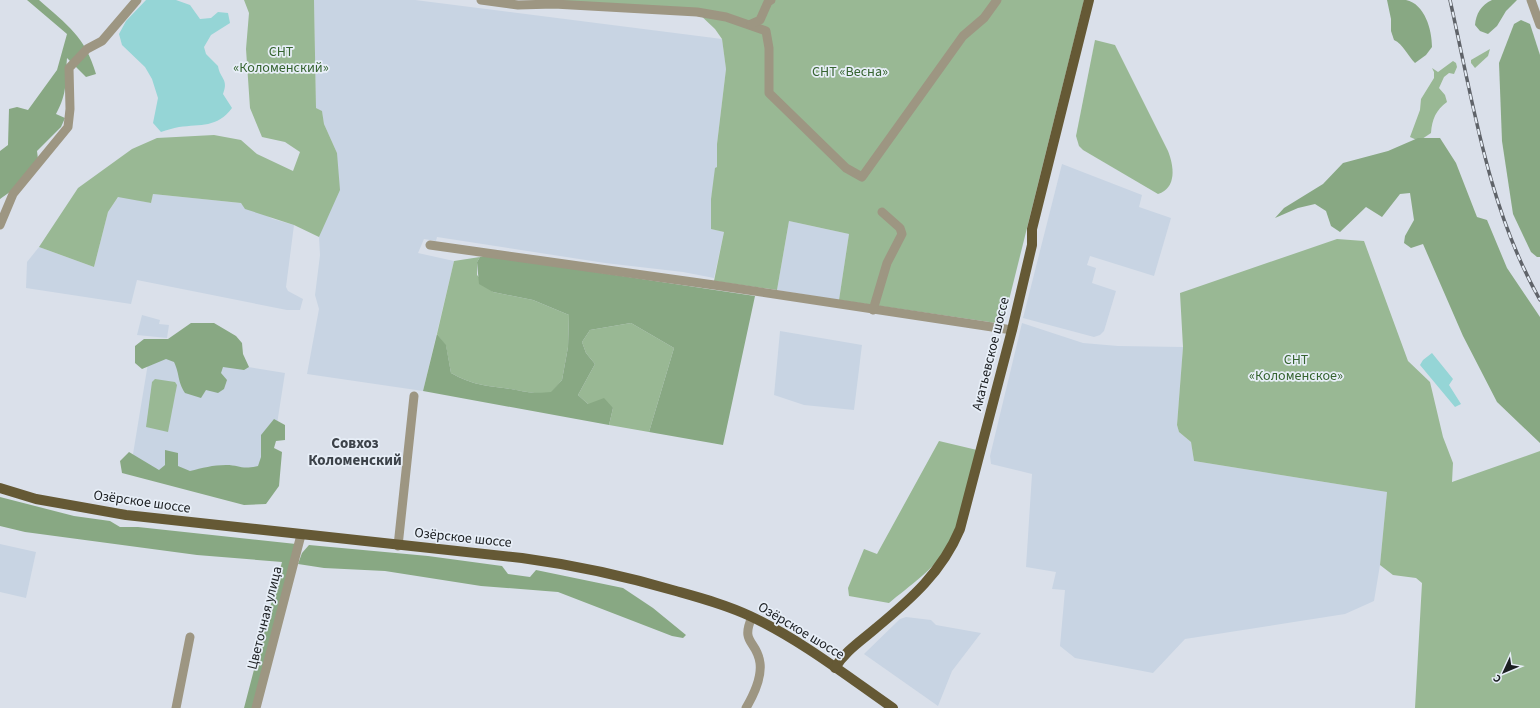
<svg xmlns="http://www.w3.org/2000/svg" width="1540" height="708" font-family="'Source Sans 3',sans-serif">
  <rect width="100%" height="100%" fill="#dae0ea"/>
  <g fill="#c8d4e3">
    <path d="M314 0H415L722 39 726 69 717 144V167L711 199 712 229 724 232 714 278 683 272 605 263 437 237 436 241 424 239 418 253 454 261 423 391 307 374 319 309 315 295 320 255 319 237 327 217 337 153 324 124 322 112 316 108Z"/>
    <path d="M1062 164 1142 195 1139 207 1171 218 1154 276 1090 256 1087 265 1096 268 1092 283 1116 291 1104 331 1100 335 1094 337 1023 318Z"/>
    <path d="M153 194 241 203 273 219 294 225 286 287 288 291 303 299 300 310H287L137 280 131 304 26 288 27 262 39 247 94 267 108 212 119 196 151 203Z"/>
    <path d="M789 221 849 234 839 300 777 290Z"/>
    <path d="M142 315 160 320 159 324 169 325 167 338 137 335Z"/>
    <path d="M1022 323 1083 343 1118 346 1183 347 1177 425 1179 432 1191 442 1194 461 1387 492 1380 565 1374 601 1345 614 1185 639 1153 673 1075 658 1060 646 1065 590 1052 589 1056 572 1026 567 1032 474 991 464 990 456Z"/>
    <path d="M780 331 862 345 854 410 804 405 774 395Z"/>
    <path d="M150 351 285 373 267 488 131 466Z"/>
    <path d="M0 544 36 552 26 598 0 592Z"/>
    <path d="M906 617 931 620 936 625 981 633 952 671 938 706 864 654 900 619Z"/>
  </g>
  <g fill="#99b894">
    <path d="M244 0H314L316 108 322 111 324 124 337 153 340 190 319 237 294 225 245 209 241 203 153 194 151 203 118 197 108 212 94 267 39 247 78 188 132 149 157 138 214 135 241 140 257 154 293 171 300 152 285 142 262 137 250 108 246 49 249 13Z"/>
    <path d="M553 0H1084L1003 324 839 300 849 234 789 221 777 290 714 281 724 232 711 229V199L715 168 717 167V144L726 69 722 39 715 29 697 12Z"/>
    <path d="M1095 40 1115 45 1168 151C1174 166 1177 188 1158 194L1083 150 1079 146 1076 136Z"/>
    <path d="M1490 49 1488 56 1475 68 1471 63V60Z"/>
    <path d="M1453 61 1456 63 1457 67 1454 74 1449 73 1444 77 1439 88 1445 95 1447 102C1436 110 1432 119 1431 133L1419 141 1410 137 1420 110 1421 99 1434 78V72L1432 68 1438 72Z"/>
    <path d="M1337 239 1364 241 1408 361 1430 382 1443 437 1453 463 1452 482 1540 451V708H1415L1422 583 1416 578 1393 575 1380 565 1387 492 1194 461 1191 442 1179 432 1177 425 1183 347 1180 293Z"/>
    <path d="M480 257 477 262V275L493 292 533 300 569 315 568 347 562 380 551 393C534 394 527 392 511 389 487 386 472 385 451 373L446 346 437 334 454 261Z"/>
    <path d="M631 323 674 348 649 432 609 425 613 408 588 404 578 395 595 364 586 353 582 342 590 330Z"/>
    <path d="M155 379 175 382 177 385 168 432 146 427 152 382Z"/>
    <path d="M939 441 977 450C970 481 965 518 948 546 936 568 908 587 889 603L849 596 848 588 864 549 877 554Z"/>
  </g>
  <g fill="#88a883">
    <path d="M27 0H39C67 25 85 36 96 74L86 77 67 58C65 82 68 92 56 114L65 118 61 127 37 151 38 159 14 189 0 199V151L8 145 9 109 17 107 28 110 57 70 67 34Z"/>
    <path d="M1387 0C1393 0 1400 0 1406 0 1425 4 1432 30 1432 47L1426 55 1415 63C1408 56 1403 44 1394 40L1391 31V19Z"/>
    <path d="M1492 0H1517L1506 11 1497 26 1488 34 1480 31 1475 25C1476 14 1481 5 1492 0Z"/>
    <path d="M1521 20 1530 24 1540 55V257H1537L1531 252 1513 214 1502 141 1499 63 1514 24Z"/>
    <path d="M1418 138H1440L1456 163 1477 217 1487 220 1507 268 1540 317V443L1497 402 1463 336 1423 244 1411 248 1404 243 1405 236 1414 220 1410 193 1400 194 1382 217 1366 207 1340 232 1331 226 1326 211 1315 204 1298 208 1275 218 1284 208 1323 184 1343 163 1388 151Z"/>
    <path d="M488 256 755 296 723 445 649 432 674 348 631 323 590 330 582 342 586 353 595 364 578 395 588 404 604 398 613 408 609 425 423 391 437 334 446 345 451 373C472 385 487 386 511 389 527 392 534 394 551 392L562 380 568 347 569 315 533 300 493 292 479 284 477 262 480 257Z"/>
    <path d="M191 323H214L236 336 242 343 243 354 249 367 244 370 223 367 221 373 227 380 224 389 218 393 206 390 201 398 185 393C177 380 180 375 174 362L166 359 142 369 135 363V346L144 339H168Z"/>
    <path d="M274 419 285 425V440L276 441 274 448 282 452 279 486 266 504 244 505 122 473 120 461 129 452 159 470 165 465V450L178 453V466L190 471C202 468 213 465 226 465 240 465 241 470 258 466L261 457V435Z"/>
    <path d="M0 497 74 516 110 521 120 527H138L296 544 255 708H244L282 562 197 555 25 532 0 526Z"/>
    <path d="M309 545 428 556 502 566 508 574 530 577 536 570 623 588 653 608 686 635 683 638 672 636 558 592 481 586 385 571 324 568 298 564 302 553Z"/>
  </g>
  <g fill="#95d5d6">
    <path d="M146 0H176L190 5 200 19 211 18 218 12 228 13 230 23 211 35 204 47 206 54 218 66C220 79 229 79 223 94L232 108C217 128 201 124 179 127 173 128 167 130 161 132L153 123 158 98 152 79 145 67 122 45 119 34 126 21Z"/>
    <path d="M1432 353 1453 379 1449 385 1461 404 1455 407 1420 365 1423 360Z"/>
  </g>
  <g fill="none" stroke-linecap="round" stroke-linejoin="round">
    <g stroke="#9d9682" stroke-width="9">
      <path d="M481 0 518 5 554 4 697 12 726 17 766 31 769 48V93L846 168 862 177 963 36 984 18 997 0"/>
      <path d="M1531 0 1540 25"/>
      <path d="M751 24 760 20 768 2 771 0"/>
      <path d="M0 225 13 194 68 127 70 109 69 68 87 49 102 41 137 0"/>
      <path d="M430 245 714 285 1012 330"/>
      <path d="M873 310 887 263 902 234 900 228 882 212"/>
      <path d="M398 546 414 396"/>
      <path d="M176 708 190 637"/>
      <path d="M256 708 301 535"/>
      <path d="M746 708C753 696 762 678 760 663 757 640 740 644 752 617"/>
    </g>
    <g stroke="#655935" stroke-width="10">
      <path d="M0 488 36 499 126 515 522 558C574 565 625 576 676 591 701 598 727 605 750 616 801 640 847 676 893 708"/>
      <path d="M835 668C845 651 861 641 876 628 911 599 942 572 960 529L1012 330 1032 245V229L1089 0"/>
    </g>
    <defs>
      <path id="rail" d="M1450 0C1473 102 1488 208 1540 300"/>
    </defs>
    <use href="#rail" stroke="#5f6369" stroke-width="3.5"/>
    <use href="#rail" stroke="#e7eef7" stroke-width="2" stroke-dasharray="6" stroke-linecap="butt"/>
  </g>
  <g text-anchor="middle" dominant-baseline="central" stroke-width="3.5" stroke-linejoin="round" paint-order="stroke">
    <g font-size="14" fill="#366430" stroke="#e7eef7">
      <text x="281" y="52">СНТ<tspan x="281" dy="16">«Коломенский»</tspan></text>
      <text x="850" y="72">СНТ «Весна»</text>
      <text x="1296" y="360">СНТ<tspan x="1296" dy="16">«Коломенское»</tspan></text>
    </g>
    <g font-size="14" fill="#1b1e21" stroke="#e7eef7">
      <text transform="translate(991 354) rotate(-76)">Акатьевское шоссе</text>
      <text transform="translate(142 502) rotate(8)">Озёрское шоссе</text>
      <text transform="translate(463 538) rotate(6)">Озёрское шоссе</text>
      <text transform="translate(265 618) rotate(-76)">Цветочная улица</text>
      <text transform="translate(801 631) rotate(31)">Озёрское шоссе</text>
    </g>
    <g font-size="15" font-weight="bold" fill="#3d434a" stroke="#e7eef7">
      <text x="355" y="443">Совхоз<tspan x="355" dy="17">Коломенский</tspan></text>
    </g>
  </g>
  <g transform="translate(1504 672) rotate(226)" stroke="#e7eef7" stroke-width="3" paint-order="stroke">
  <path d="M0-3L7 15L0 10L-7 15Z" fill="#1b1e21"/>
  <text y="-6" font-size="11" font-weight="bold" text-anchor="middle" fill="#1b1e21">С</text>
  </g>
</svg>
